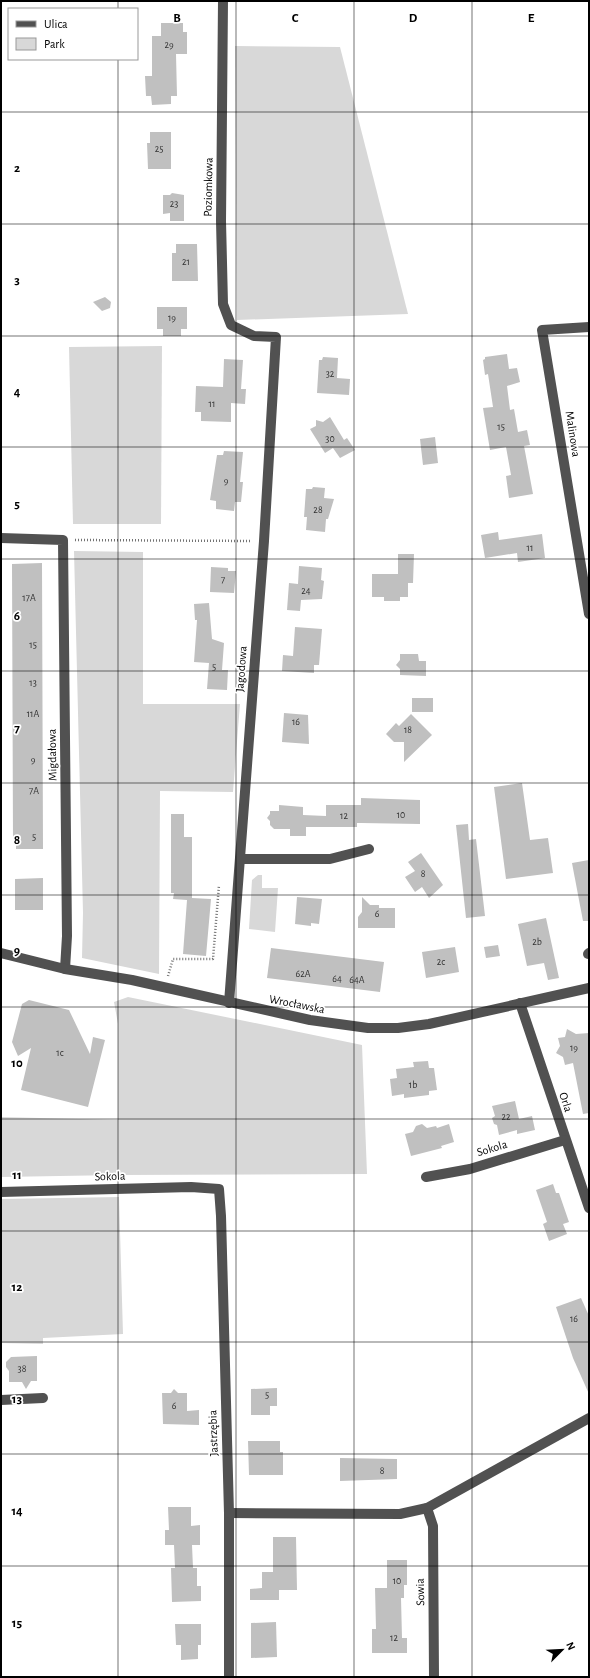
<svg xmlns="http://www.w3.org/2000/svg" width="590" height="1678" font-family="'Alegreya Sans',sans-serif">
  <rect width="100%" height="100%" fill="#fff"/>
  <g fill="#d8d8d8">
    <path d="M235 46 340 47 408 314 237 320Z"/>
    <path d="M162 346 161 524H73L69 347Z"/>
    <path d="M74 551 143 552V704H240L233 792 160 791 159 974 82 958 83 913Z"/>
    <path d="M258 875H262V888H278L275 932 249 929 252 880Z"/>
    <path d="M128 997 362 1045 367 1174 118 1175 1 1177V1117L118 1120V1024L114 1002Z"/>
    <path d="M119 1197 123 1334 43 1338V1344L1 1343V1199Z"/>
  </g>
  <g fill="#c0c0c0">
    <path d="M161 23H183V32H187V54H176L177 96H171V104L152 105 151 96H146L145 76H152V36H161Z"/>
    <path d="M150 132H171V169H148L147 143H150Z"/>
    <path d="M172 193 184 195V221H170V213L163 214V195H170Z"/>
    <path d="M176 244H197L198 281H172V253H176Z"/>
    <path d="M105 297 111 302 110 308 102 311 93 302Z"/>
    <path d="M157 307H187V329H181V336H163V329H157Z"/>
    <path d="M507 354 509 369 517 368 520 382 507 386 510 410 514 409 518 432 527 430 530 445 524 446 533 494 509 498 506 476 511 475 506 447 490 450 483 408 493 407 488 374 485 375 483 360 485 359V357Z"/>
    <path d="M323 357 338 358 337 378 350 379 349 395 317 393 319 360H322Z"/>
    <path d="M224 359 243 360 241 389H246L245 404 231 403V422L201 421V412H195L196 386 223 387Z"/>
    <path d="M330 417 344 440 347 438 355 450 340 458 333 448 325 453 310 429 316 426V420L323 422Z"/>
    <path d="M435 437 438 463 423 465 420 439Z"/>
    <path d="M224 451 243 452 240 482H243L241 502H235L234 511 216 509V501L210 500 217 455H223Z"/>
    <path d="M313 487 325 488 324 498 334 499 328 519H326L325 532 306 530 307 517H304L306 489H312Z"/>
    <path d="M498 532 499 540 542 534 545 558 518 562 517 553 485 558 481 535Z"/>
    <path d="M398 554H414L413 583H408V597H400V601H384V597H372V574H398Z"/>
    <path d="M42 563 43 849H16V842H13L12 564Z"/>
    <path d="M299 566 322 568 321 580 324 581 322 599 301 600 300 611 287 610 289 583 298 584Z"/>
    <path d="M211 567 228 568V571H236L234 593 210 592Z"/>
    <path d="M209 603 212 639 224 643 222 670H228L227 690 207 689 209 663 194 662 197 620H195L194 604Z"/>
    <path d="M295 627 322 629 319 665H314V673L282 671 283 655 293 656Z"/>
    <path d="M400 654H418L419 661H426V676L400 675V669L396 665 400 660Z"/>
    <rect x="412" y="698" width="21" height="14"/>
    <path d="M284 713 308 715 309 744 282 742Z"/>
    <path d="M411 714 432 735 404 762V742H394L386 734 396 723 399 726Z"/>
    <path d="M522 783 530 840 548 838 553 873 506 879 494 787Z"/>
    <path d="M361 798 420 800V824L361 823H357V827H306V836H290V829H274L270 825V821L267 818 270 814V811H279V805L303 807V815L326 816V805H361Z"/>
    <path d="M171 814H184V837H192V898L211 899 206 956 183 954 187 900 173 899 174 893H171Z"/>
    <path d="M468 824 469 840 476 839 485 916 466 918 456 825Z"/>
    <path d="M421 853 443 885 429 898 422 887 415 892 405 877 415 871 408 862Z"/>
    <path d="M589 860V921H583L572 863Z"/>
    <path d="M43 878V910H15V879Z"/>
    <path d="M297 897 322 899 319 924 311 923V926L295 924Z"/>
    <path d="M362 897 370 905H379V908H395V928H358V917L362 912Z"/>
    <path d="M546 918 559 978 548 980 544 963 527 966 518 924Z"/>
    <path d="M498 945 500 956 486 958 484 947Z"/>
    <path d="M455 947 459 972 426 978 422 952Z"/>
    <path d="M271 948 384 962 380 992 267 978Z"/>
    <path d="M29 1000 69 1010 90 1054 93 1037 105 1040 88 1107 21 1090 31 1048 18 1056 12 1042 22 1004Z"/>
    <path d="M567 1029 576 1034 589 1033V1113L583 1114 573 1063 565 1065 563 1057 556 1053 560 1046 558 1038 565 1037Z"/>
    <path d="M428 1061 429 1068H434L437 1090 429 1091V1095L404 1098V1094L392 1096 390 1079 397 1078 396 1069 414 1067 413 1062Z"/>
    <path d="M515 1101 519 1119 532 1116 535 1130 517 1134V1130L499 1135 497 1125 494 1124 492 1118 495 1116 492 1106Z"/>
    <path d="M422 1124 427 1128 436 1126 437 1128 449 1124 454 1142 441 1146 442 1148 411 1156 405 1134 413 1132 416 1126Z"/>
    <path d="M553 1184 556 1193H559L569 1222 563 1224 567 1234 549 1241 543 1224 547 1222 536 1190Z"/>
    <path d="M581 1298 589 1316V1394L573 1358 556 1307Z"/>
    <path d="M37 1356V1381H31L26 1389 22 1382H9V1371L6 1367V1362L11 1357Z"/>
    <path d="M277 1388V1406H270V1415H251V1389Z"/>
    <path d="M174 1389 178 1393H187V1411L199 1410V1425L163 1424 162 1393H171Z"/>
    <path d="M248 1441H280V1452H283V1475H249Z"/>
    <path d="M340 1458 397 1459V1479L340 1481Z"/>
    <path d="M168 1507H191V1526L200 1525V1545H192L193 1568H197V1586H201V1601L172 1602 171 1568H175L174 1545H165V1530H169Z"/>
    <path d="M273 1537H296L297 1590H279V1600H250V1589L262 1588V1572H273Z"/>
    <path d="M387 1560H407V1585H404V1598H401L402 1638H407V1653H372V1629H376L375 1588H387Z"/>
    <path d="M276 1622 277 1657 251 1658V1623Z"/>
    <path d="M175 1624H201V1645H198V1659L181 1660V1645H176Z"/>
  </g>
  <g fill="none" stroke-linecap="round" stroke-linejoin="round">
    <g stroke="#737373" stroke-width="2.5" stroke-dasharray="1 2" stroke-linecap="butt">
      <path d="M75 540 252 541"/>
      <path d="M168 976 173 959H213L219 885"/>
    </g>
    <g stroke="#515151" stroke-width="10">
      <path d="M223 1 221 221 223 304 231 325 254 336 276 337 264 541 229 1003"/>
      <path d="M589 327 542 330 589 614"/>
      <path d="M1 538 63 540 67 936 65 969"/>
      <path d="M240 859H330L369 849"/>
      <path d="M1 953 65 969 132 980 310 1020 368 1028H398L429 1024 589 988"/>
      <path d="M588 954 589 953"/>
      <path d="M520 1003 589 1208"/>
      <path d="M426 1177 470 1169 565 1140"/>
      <path d="M1 1192 191 1187 219 1189 221 1216 229 1513V1677"/>
      <path d="M1 1400 43 1398"/>
      <path d="M427 1508 433 1526 434 1677"/>
      <path d="M229 1513 400 1514 427 1508 589 1418"/>
    </g>
  </g>
  <path fill="none" stroke="#000" stroke-width="1" stroke-opacity="0.55" d="M118 1V9M236 1V1677M354 1V1677M472 1V1677M118 59V1677M1 112H589M1 224H589M1 336H589M1 447H589M1 559H589M1 671H589M1 783H589M1 895H589M1 1007H589M1 1119H589M1 1231H589M1 1342H589M1 1454H589M1 1566H589"/>
  <g text-anchor="middle" dominant-baseline="central" stroke-width="3.5" stroke-linejoin="round" paint-order="stroke">
    <g font-size="10" fill="#303030">
      <text x="169" y="45">29</text>
      <text x="159" y="149">25</text>
      <text x="174" y="204">23</text>
      <text x="186" y="262">21</text>
      <text x="172" y="318">19</text>
      <text x="330" y="374">32</text>
      <text x="212" y="404">11</text>
      <text x="501" y="427">15</text>
      <text x="330" y="439">30</text>
      <text x="226" y="481">9</text>
      <text x="318" y="510">28</text>
      <text x="530" y="548">11</text>
      <text x="223" y="580">7</text>
      <text x="306" y="591">24</text>
      <text x="29" y="598">17A</text>
      <text x="33" y="645">15</text>
      <text x="214" y="667">5</text>
      <text x="33" y="683">13</text>
      <text x="33" y="714">11A</text>
      <text x="296" y="722">16</text>
      <text x="408" y="730">18</text>
      <text x="33" y="760">9</text>
      <text x="34" y="791">7A</text>
      <text x="401" y="815">10</text>
      <text x="344" y="816">12</text>
      <text x="34" y="837">5</text>
      <text x="423" y="874">8</text>
      <text x="377" y="914">6</text>
      <text x="537" y="942">2b</text>
      <text x="441" y="962">2c</text>
      <text x="303" y="974">62A</text>
      <text x="337" y="979">64</text>
      <text x="357" y="980">64A</text>
      <text x="574" y="1048">19</text>
      <text x="60" y="1053">1c</text>
      <text x="413" y="1085">1b</text>
      <text x="506" y="1117">22</text>
      <text x="574" y="1319">16</text>
      <text x="22" y="1369">38</text>
      <text x="267" y="1395">5</text>
      <text x="174" y="1406">6</text>
      <text x="382" y="1471">8</text>
      <text x="397" y="1581">10</text>
      <text x="394" y="1638">12</text>
    </g>
    <g font-size="12" fill="#000" stroke="#fff">
      <text transform="translate(208 187) rotate(-89)">Poziomkowa</text>
      <text transform="translate(573 434) rotate(81)">Malinowa</text>
      <text transform="translate(241 669) rotate(-86)">Jagodowa</text>
      <text transform="translate(52 755) rotate(-91)">Migdałowa</text>
      <text transform="translate(297 1004) rotate(11)">Wrocławska</text>
      <text transform="translate(566 1102) rotate(72)">Orla</text>
      <text transform="translate(492 1148) rotate(-17)">Sokola</text>
      <text transform="translate(110 1176) rotate(-2)">Sokola</text>
      <text transform="translate(213 1433) rotate(-92)">Jastrzębia</text>
      <text transform="translate(420 1592) rotate(-91)">Sowia</text>
    </g>
  </g>
  <g font-size="13" text-anchor="middle" font-weight="bold" fill="#000" stroke="#fff" stroke-width="3.5" stroke-linejoin="round" paint-order="stroke">
    <text x="177" y="22">B</text>
    <text x="295" y="22">C</text>
    <text x="413" y="22">D</text>
    <text x="531" y="22">E</text>
    <text x="17" y="172">2</text>
    <text x="17" y="284">3</text>
    <text x="17" y="396">4</text>
    <text x="17" y="508">5</text>
    <text x="17" y="620">6</text>
    <text x="17" y="732">7</text>
    <text x="17" y="844">8</text>
    <text x="17" y="955">9</text>
    <text x="17" y="1067">10</text>
    <text x="17" y="1179">11</text>
    <text x="17" y="1291">12</text>
    <text x="17" y="1403">13</text>
    <text x="17" y="1515">14</text>
    <text x="17" y="1627">15</text>
  </g>
  <rect width="590" height="1678" fill="none" stroke="#000000" stroke-width="4"/>
  <rect x="8" y="8" width="130" height="52" fill="#ffffff" stroke="#999999"/>
  <rect x="16" y="21" width="20" height="6" fill="#515151" stroke="#999999"/>
  <text x="44" y="28" font-size="12" fill="#000000">Ulica</text>
  <rect x="16" y="38" width="20" height="12" fill="#d8d8d8" stroke="#999999"/>
  <text x="44" y="48" font-size="12" fill="#000000">Park</text>
  <g transform="translate(562 1650) rotate(66)" stroke="#ffffff" stroke-width="3" paint-order="stroke">
  <path d="M0-3L7 15L0 10L-7 15Z" fill="#000000"/>
  <text y="-6" font-size="11" font-weight="bold" text-anchor="middle" fill="#000000">N</text>
  </g>
</svg>
